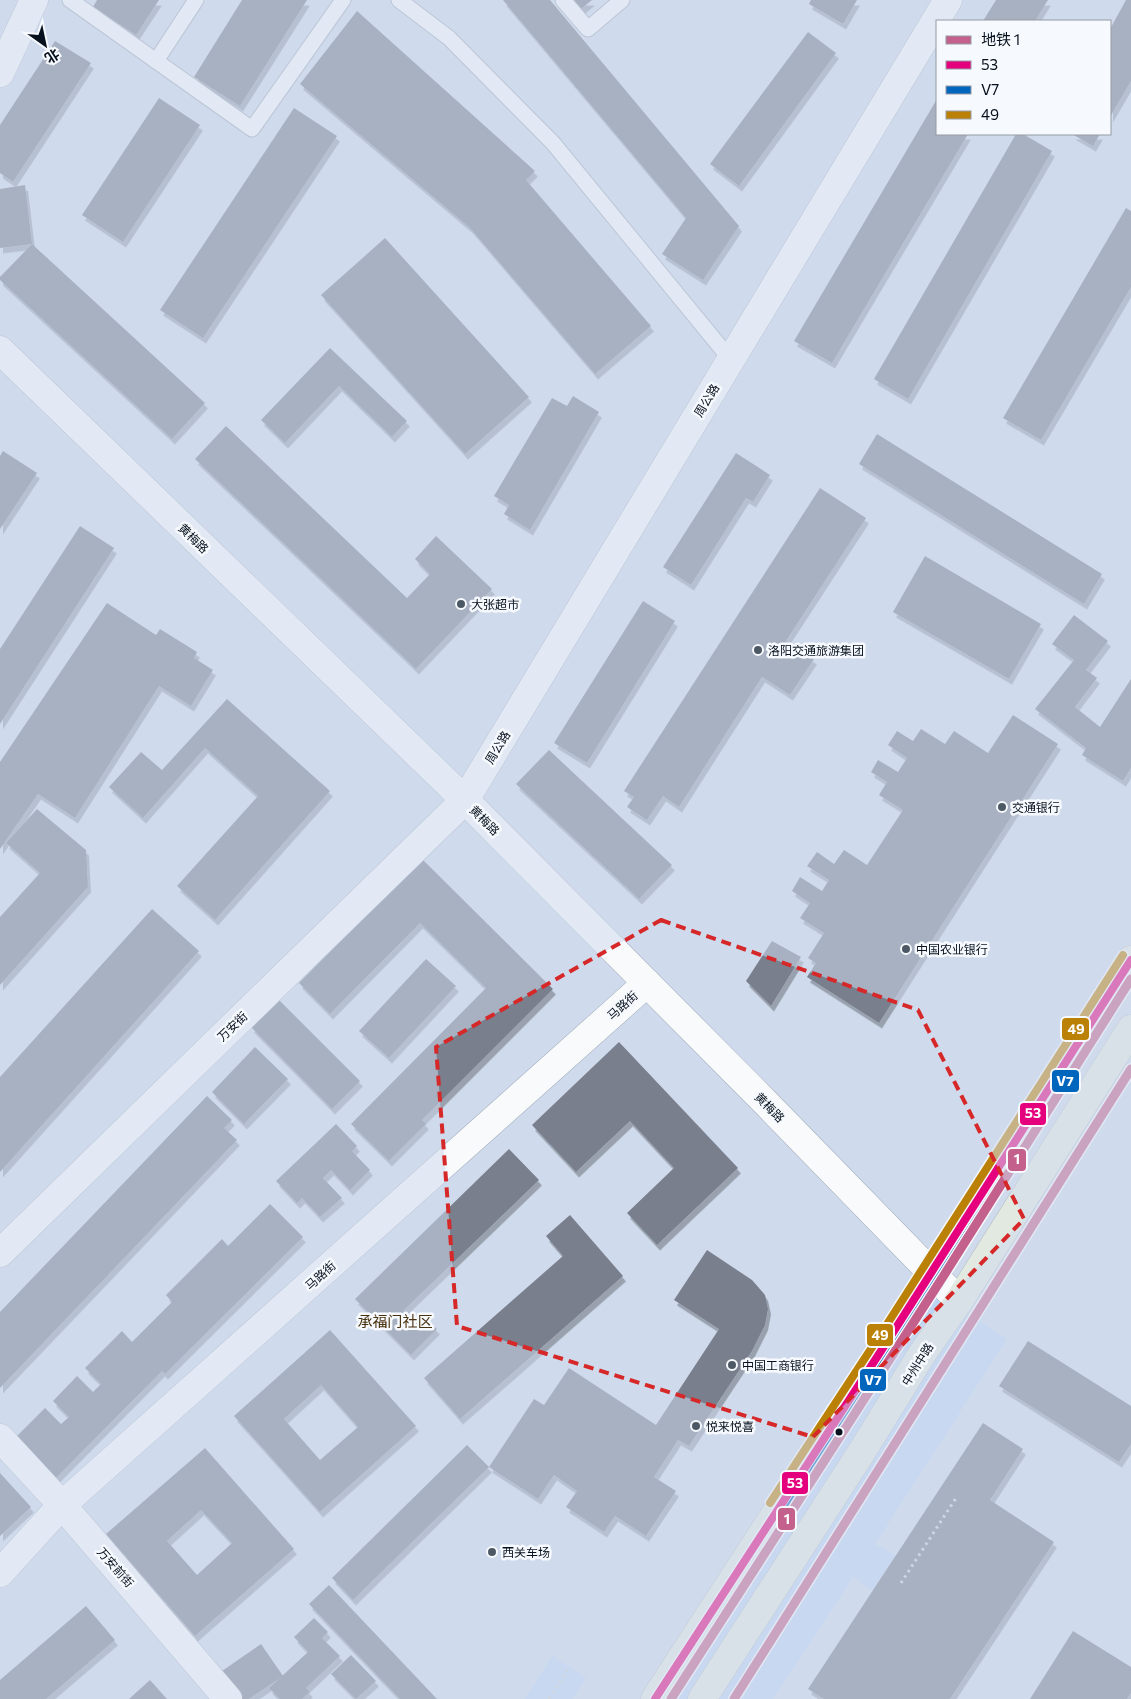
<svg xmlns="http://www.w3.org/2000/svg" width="1131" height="1699" font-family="Commissioner,'Noto Sans SC',sans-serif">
  <defs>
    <filter id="shadow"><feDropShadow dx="3" dy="5.5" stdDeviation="0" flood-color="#0004"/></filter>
  </defs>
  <rect width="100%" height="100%" fill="#cfdbec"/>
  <g fill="#bdd5f4">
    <path d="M916 1280 1007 1339 875 1544 896 1556 953 1468 982 1486 902 1609 853 1577 773 1699H643Z"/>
    <path d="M552 1656 586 1678 572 1699H525Z"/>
  </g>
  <g fill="#797f8d" fill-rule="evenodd" filter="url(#shadow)">
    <path d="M97 0H159L136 35 93 7Z"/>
    <path d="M242 0H307L240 106 194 77Z"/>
    <path d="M503 0H550L739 226 703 280 662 254 686 218Z"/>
    <path d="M571 0H592L580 10Z"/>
    <path d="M811 0H857L843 24 809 4Z"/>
    <path d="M996 0H1048L1035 21H983Z"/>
    <path d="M1126 0H1131V81L1110 117V29Z"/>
    <path d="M357 11 535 171 526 180 651 326 595 374 470 228 300 84Z"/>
    <path d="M808 32 836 53 739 186 710 164Z"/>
    <path d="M55 41 91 63 13 182 0 173V125Z"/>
    <path d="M159 98 200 125 123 242 82 215Z"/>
    <path d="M937 99V134H968L832 363 794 341Z"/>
    <path d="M294 108 337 136 203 338 160 310Z"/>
    <path d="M1016 134H1023L1052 151 908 399 874 379Z"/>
    <path d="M1072 134H1100L1093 146Z"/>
    <path d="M25 185 32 244 0 248V189Z"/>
    <path d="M1126 208 1131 211V287L1041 440 1003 418Z"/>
    <path d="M385 238 529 397 465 454 321 295Z"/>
    <path d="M32 244 205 403 172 439 0 280V277Z"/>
    <path d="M330 348 407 421 392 437 339 386 285 443 261 420Z"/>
    <path d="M573 396 599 412 530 530 504 514 509 505 494 496 552 398 567 406Z"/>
    <path d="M226 426 407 598 430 574 415 559 436 536 492 589 416 669 195 459Z"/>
    <path d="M877 434 1102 574 1084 604 859 464Z"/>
    <path d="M3 451 37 473 0 529V456Z"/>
    <path d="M736 453 770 475 753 502 746 498 691 585 663 567Z"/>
    <path d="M820 488 866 518 786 641 814 659 790 695 762 677 679 807 663 796 647 820 627 807 634 797 624 791Z"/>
    <path d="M80 526 114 548 0 724V649Z"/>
    <path d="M925 556 1041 624 1009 679 893 612Z"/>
    <path d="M643 601 675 621 587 763 554 743Z"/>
    <path d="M107 603 156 635 160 629 197 652 194 658 213 670 191 706 159 686 75 818 38 794 0 849V762Z"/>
    <path d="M1074 615 1108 641 1086 670 1097 678 1075 707 1100 727 1131 679V768L1123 781 1082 755 1086 748 1035 709 1074 660 1052 644Z"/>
    <path d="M227 699 330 791 215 920 177 886 258 796 205 748 143 818 109 787 141 752 162 770Z"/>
    <path d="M1013 715 1058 744 879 1023 807 977 816 963 808 958 824 933 800 918 810 903 792 891 800 877 822 891 829 880 807 866 817 852 834 864 844 850 867 865 903 810 879 795 887 782 871 772 878 760 898 772 907 758 888 745 897 731 913 741 921 729 945 744 954 731 988 753Z"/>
    <path d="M549 750 672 865 639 899 516 784Z"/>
    <path d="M37 809 86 850 88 887 0 985V917L40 873 6 843Z"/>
    <path d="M422 859 553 989 422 1120 426 1124 389 1161 351 1124 486 988 420 923 330 1014 299 983Z"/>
    <path d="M152 909 199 951 0 1172V1077Z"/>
    <path d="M772 941 801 957 771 1006 746 981Z"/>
    <path d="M426 959 456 986 389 1058 359 1031Z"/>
    <path d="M279 1000 360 1081 332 1109 251 1027Z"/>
    <path d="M619 1042 738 1168 657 1245 627 1213 674 1168 630 1121 576 1172 532 1125Z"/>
    <path d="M255 1047 288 1079 244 1124 212 1092Z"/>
    <path d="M207 1096 232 1120 224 1128 237 1140 0 1388V1312Z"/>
    <path d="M336 1124 357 1146 352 1151 370 1170 350 1190 331 1170 323 1178 342 1198 320 1217 302 1198 297 1203 276 1181Z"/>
    <path d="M509 1149 539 1180 403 1311 415 1323 423 1315 437 1329 411 1355 355 1299Z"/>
    <path d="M270 1204 303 1237 165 1374 162 1371 54 1480 14 1439 45 1408 61 1424 69 1417 53 1401 77 1376 93 1392 101 1384 85 1368 122 1331 132 1342 172 1302 166 1295 222 1239 228 1246Z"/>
    <path d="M570 1215 623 1276 460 1419 424 1378 563 1256 546 1236Z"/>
    <path d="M707 1250 752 1280 765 1295 768 1309 765 1325 752 1351 689 1446 678 1440 654 1477 676 1491 646 1536 615 1516 604 1532 566 1507 577 1491 554 1475 538 1499 489 1467 534 1399 544 1405 569 1368 656 1425 719 1329 674 1300Z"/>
    <path d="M330 1330 416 1426 320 1512 234 1416ZM321 1385 358 1427 320 1460 284 1419Z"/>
    <path d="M1028 1341 1131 1406V1444L1119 1462 999 1386Z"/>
    <path d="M983 1423 1023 1449 990 1500 1054 1542 950 1699H824L808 1689Z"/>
    <path d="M467 1445 489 1467 353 1600 332 1578Z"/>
    <path d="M205 1448 294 1549 195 1636 106 1534ZM201 1510 232 1543 197 1575 167 1541Z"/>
    <path d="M0 1473 31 1507 0 1536Z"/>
    <path d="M329 1585 437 1699H400L309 1604Z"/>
    <path d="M86 1606 115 1640 46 1699H0V1680Z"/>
    <path d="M314 1618 328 1632 322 1638 340 1656 306 1688 310 1692 302 1699H280L269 1688 308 1652 294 1637Z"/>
    <path d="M1073 1631 1131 1667V1693L1127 1699H1030Z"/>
    <path d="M261 1644 283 1676 249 1699H242L222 1671Z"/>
    <path d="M351 1655 376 1681 356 1699 331 1674Z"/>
    <path d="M150 1680 167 1699H129Z"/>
  </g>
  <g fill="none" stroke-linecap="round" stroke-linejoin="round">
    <defs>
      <g id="service">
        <path d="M70 0 252 129 343 0"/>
        <path d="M399 0 449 38 553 143 731 360"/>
        <path d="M563 0 588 29 622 0"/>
        <path d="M156 61 196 0"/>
      </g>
      <g id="minor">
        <path d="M0 73 34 0"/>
        <path d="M0 350 465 800 766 1103 959 1301"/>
        <path d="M0 1253 465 800 948 0"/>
        <path d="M0 1438 62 1505 228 1699"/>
        <path d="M0 1573 62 1505 647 983"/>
      </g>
      <g id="primary">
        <path d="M655 1699 892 1334 1131 960"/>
        <path d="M702 1699 861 1453 922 1354 959 1301 1131 1029"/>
      </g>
    </defs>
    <use href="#service" stroke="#a2acba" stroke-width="17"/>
    <use href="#minor" stroke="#a2acba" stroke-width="29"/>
    <use href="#primary" stroke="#b3bac2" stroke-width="29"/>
    <g stroke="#ccd1d6" stroke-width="3" stroke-dasharray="2.5 4" stroke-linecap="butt">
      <path d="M901 1583 956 1498"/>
      <path d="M549 1699 569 1667"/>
    </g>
    <use href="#service" stroke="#f8fafc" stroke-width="15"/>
    <use href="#minor" stroke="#f8fafc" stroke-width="28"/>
    <use href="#primary" stroke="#e1e9e1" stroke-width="28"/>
    <defs>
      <path id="bus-1" d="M655 1699 892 1334 1131 960"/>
      <path id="bus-2" d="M786 1513 900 1339 1131 979"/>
      <path id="bus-3" d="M770 1503 884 1329 1123 955"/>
    </defs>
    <use href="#bus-1" stroke="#f6f9fd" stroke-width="11"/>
    <use href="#bus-2" stroke="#f6f9fd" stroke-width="11"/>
    <use href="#bus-3" stroke="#f6f9fd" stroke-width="11"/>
    <use href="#bus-1" stroke="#e5007d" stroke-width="8"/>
    <use href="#bus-2" stroke="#0065bd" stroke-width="8"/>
    <use href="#bus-3" stroke="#bb8107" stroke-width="8"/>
    <defs>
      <g id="metro-1">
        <path d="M671 1699 946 1272 1131 979"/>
        <path d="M734 1699 1131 1069"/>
      </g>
    </defs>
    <use href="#metro-1" stroke="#f6f9fd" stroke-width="12"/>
    <use href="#metro-1" stroke="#c4608c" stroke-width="9"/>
  </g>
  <path d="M0 0H1131V1699H0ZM661 920 918 1010 1024 1219 813 1437 457 1326 436 1047Z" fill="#cfdbec" fill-opacity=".55" fill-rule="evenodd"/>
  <path fill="none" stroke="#d62828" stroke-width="4" stroke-dasharray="10 6" stroke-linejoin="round" d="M661 920 918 1010 1024 1219 813 1437 457 1326 436 1047Z"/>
  <g fill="#4d5865" stroke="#f6f9fd" stroke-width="2">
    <circle cx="461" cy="604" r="5"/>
    <circle cx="758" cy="650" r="5"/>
    <circle cx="1002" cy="807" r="5"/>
    <circle cx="906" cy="949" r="5"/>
    <circle cx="732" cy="1365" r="5"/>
    <circle cx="696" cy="1426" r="5"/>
    <circle cx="492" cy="1552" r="5"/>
  </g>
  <circle fill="#07111d" stroke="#f6f9fd" stroke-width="2" cx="839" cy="1432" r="4.5"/>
  <g text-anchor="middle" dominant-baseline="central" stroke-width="5" stroke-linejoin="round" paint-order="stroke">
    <g font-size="12" fill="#07111d" stroke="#f6f9fd">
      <text transform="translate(706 400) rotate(-59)">周公路</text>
      <text transform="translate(194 538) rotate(44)">黄梅路</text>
      <text transform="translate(497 747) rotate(-59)">周公路</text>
      <text transform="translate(485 820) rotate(45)">黄梅路</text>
      <text transform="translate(622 1005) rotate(-42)">马路街</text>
      <text transform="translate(232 1026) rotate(-44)">万安街</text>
      <text transform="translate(770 1107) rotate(45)">黄梅路</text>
      <text transform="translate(320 1275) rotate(-42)">马路街</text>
      <text transform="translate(917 1364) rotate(-58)">中州中路</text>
      <text transform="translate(116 1567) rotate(49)">万安前街</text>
    </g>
    <g font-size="12" fill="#07111d" stroke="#f6f9fd" text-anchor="start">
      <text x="471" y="604">大张超市</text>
      <text x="768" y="650">洛阳交通旅游集团</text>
      <text x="1012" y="807">交通银行</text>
      <text x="916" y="949">中国农业银行</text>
      <text x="742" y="1365">中国工商银行</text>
      <text x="706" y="1426">悦来悦喜</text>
      <text x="502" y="1552">西关车场</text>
    </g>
    <g font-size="15" fill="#49320e" stroke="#f6f9fd">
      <text x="395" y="1321">承福门社区</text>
    </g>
  </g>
  <g stroke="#f6f9fd" stroke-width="2">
    <rect x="1061" y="1017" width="29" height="24" rx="5" fill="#bb8107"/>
    <rect x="1051" y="1069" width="29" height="24" rx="5" fill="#0065bd"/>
    <rect x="1019" y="1102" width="28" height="24" rx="5" fill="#e5007d"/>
    <rect x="1007" y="1148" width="20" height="24" rx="5" fill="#c4608c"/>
    <rect x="866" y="1323" width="28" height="24" rx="5" fill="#bb8107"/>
    <rect x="859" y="1368" width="28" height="24" rx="5" fill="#0065bd"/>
    <rect x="781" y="1471" width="28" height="24" rx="5" fill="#e5007d"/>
    <rect x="777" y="1507" width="19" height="24" rx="5" fill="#c4608c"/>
  </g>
  <g font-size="14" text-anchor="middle" font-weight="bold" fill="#fff">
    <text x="1076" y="1034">49</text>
    <text x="1065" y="1086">V7</text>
    <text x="1033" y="1118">53</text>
    <text x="1017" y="1164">1</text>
    <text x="880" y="1340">49</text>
    <text x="873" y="1385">V7</text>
    <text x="795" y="1488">53</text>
    <text x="787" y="1524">1</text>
  </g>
  <rect x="936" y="20" width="175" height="115" fill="#f6f9fd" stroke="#969ca3"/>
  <rect x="946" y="36" width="25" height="8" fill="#c4608c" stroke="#969ca3"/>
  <text x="981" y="45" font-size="15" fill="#07111d">地铁 1</text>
  <rect x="946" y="61" width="25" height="8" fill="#e5007d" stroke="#969ca3"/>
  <text x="981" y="70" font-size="15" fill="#07111d">53</text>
  <rect x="946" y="86" width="25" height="8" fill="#0065bd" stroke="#969ca3"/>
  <text x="981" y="95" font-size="15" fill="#07111d">V7</text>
  <rect x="946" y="111" width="25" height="8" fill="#bb8107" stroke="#969ca3"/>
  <text x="981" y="120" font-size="15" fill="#07111d">49</text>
  <g transform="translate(45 45) rotate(147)" stroke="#f6f9fd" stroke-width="4" paint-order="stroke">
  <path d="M0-4L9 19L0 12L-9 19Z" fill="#07111d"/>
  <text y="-8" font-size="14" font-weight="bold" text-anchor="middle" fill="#07111d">北</text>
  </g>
</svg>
